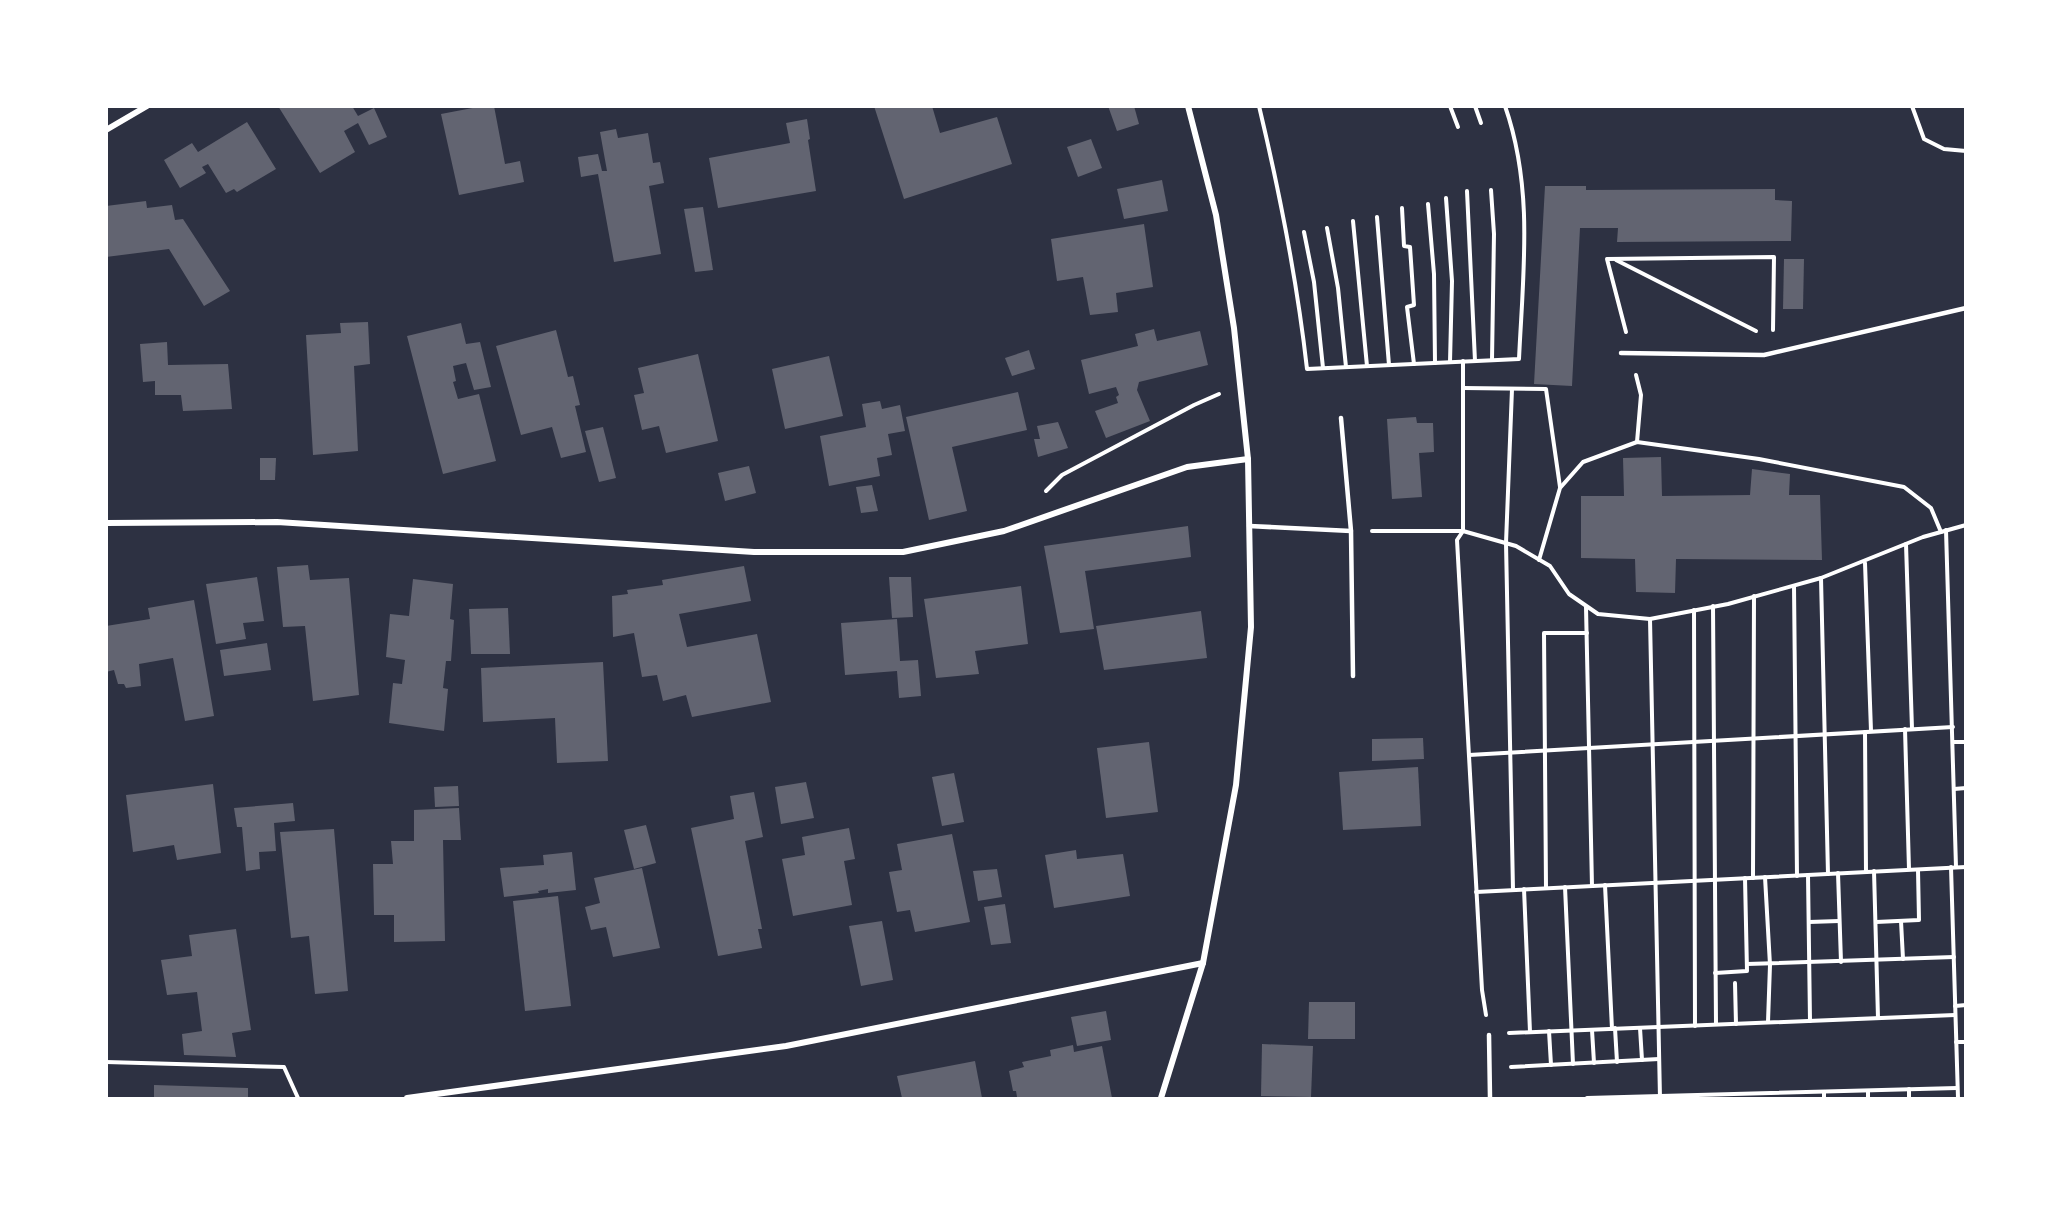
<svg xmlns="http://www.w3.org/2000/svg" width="2072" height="1205" font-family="'Fira Sans Condensed',sans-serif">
  <rect width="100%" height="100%" fill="#2d3142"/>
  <g fill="#626471">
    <path d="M278 106H352L358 116 374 108 387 137 369 145 358 123 344 131 355 152 320 173Z"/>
    <path d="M483 106H494L505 164 520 161 524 182 459 195 441 114Z"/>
    <path d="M874 106H932L940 133 997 117 1012 164 904 199Z"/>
    <path d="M1108 106H1134L1139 124 1117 131Z"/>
    <path d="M807 119 810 139 808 140 816 191 718 208 709 158 790 143 786 123Z"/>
    <path d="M247 122 276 169 237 192 234 189 226 193 208 164 202 167 206 173 180 188 164 160 192 143 198 152Z"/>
    <path d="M616 129 618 138 648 133 653 163 660 162 664 183 649 186 661 254 614 262 598 174 581 177 578 157 598 154 602 171H607L600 132Z"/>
    <path d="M1091 139 1102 168 1078 177 1067 147Z"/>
    <path d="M1162 180 1168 211 1124 219 1117 189Z"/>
    <path d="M1545 186H1586V190L1775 189V200L1792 201 1791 241 1617 242 1618 228H1580L1572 386 1534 384Z"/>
    <path d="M146 201 147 208 172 205 175 220 183 219 230 291 204 306 169 249 106 257V206Z"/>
    <path d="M703 207 713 270 695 272 684 209Z"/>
    <path d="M1144 224 1153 287 1116 293 1118 312 1090 315 1083 277 1057 281 1051 239Z"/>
    <path d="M1784 259H1804L1803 309H1783Z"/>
    <path d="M368 322 370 364 354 366 358 451 313 455 306 335 341 333 340 323Z"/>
    <path d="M461 323 466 344 480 342 491 387 474 390 466 363 453 366 456 381 453 382 458 399 479 394 496 461 443 474 407 336Z"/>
    <path d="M1154 329 1157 341 1200 331 1208 365 1139 382 1137 390 1150 421 1106 438 1095 411 1118 403 1116 397 1119 395 1116 387 1089 394 1081 360 1138 346 1135 334Z"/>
    <path d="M556 330 568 377 573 376 580 405 575 406 586 452 561 458 552 427 521 435 496 346Z"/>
    <path d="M167 342 168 365 228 364 232 409 183 411 181 395H155V381L143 382 140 344Z"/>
    <path d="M1029 350 1035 369 1012 376 1005 358Z"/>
    <path d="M698 354 718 441 666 453 659 426 642 430 634 395 644 393 638 368Z"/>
    <path d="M829 356 843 416 785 429 772 369Z"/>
    <path d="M1018 392 1027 430 952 447 967 511 929 520 906 417Z"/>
    <path d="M880 401 882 409 900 405 905 431 888 434 892 455 877 458 880 476 829 486 820 436 866 427 862 404Z"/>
    <path d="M1416 417 1417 423H1433L1434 452 1419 453 1422 497 1392 499 1387 419Z"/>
    <path d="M1058 422 1068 448 1038 457 1034 439H1040L1037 426Z"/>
    <path d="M603 427 616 478 599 482 585 431Z"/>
    <path d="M1661 457 1662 496 1750 495 1752 469 1790 474 1789 495H1820L1822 560 1676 559 1675 593 1636 592 1635 559 1581 558V496H1624L1623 458Z"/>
    <path d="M260 458H276L275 480H260Z"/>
    <path d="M749 466 756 493 725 501 718 473Z"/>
    <path d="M872 485 878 511 861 513 856 487Z"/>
    <path d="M1188 526 1191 557 1085 571 1094 629 1060 633 1044 546Z"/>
    <path d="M308 565 310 580 349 578 359 695 313 701 305 626 283 627 277 567Z"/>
    <path d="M744 566 751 601 679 614 687 647 757 634 771 702 692 717 686 695 663 701 657 675 642 677 634 633 613 637 612 596 628 594 627 590 663 585 662 580Z"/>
    <path d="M257 577 264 621 243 623 246 639 216 644 206 584Z"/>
    <path d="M889 577H911L913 617 892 618Z"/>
    <path d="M413 579 453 584 450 619 454 620 451 661H446L443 688 448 689 444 731 389 723 393 683 402 684 405 660 386 657 390 614 409 616Z"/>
    <path d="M1021 586 1028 644 975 651 979 674 936 678 924 599Z"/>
    <path d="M194 600 214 716 185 721 173 658 139 664 141 686 126 688 124 684H118L114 670 106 672V626L150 619 148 608Z"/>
    <path d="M508 608 510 654H471L469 609Z"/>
    <path d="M1201 611 1207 658 1104 670 1096 626Z"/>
    <path d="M897 619 900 661 918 660 921 696 899 698 897 671 845 675 841 623Z"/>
    <path d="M267 643 271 670 224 676 220 650Z"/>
    <path d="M603 662 608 761 557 763 555 718 483 722 481 668Z"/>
    <path d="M1423 738 1424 759 1372 761V739Z"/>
    <path d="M1149 742 1158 812 1106 818 1097 748Z"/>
    <path d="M1418 767 1421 826 1343 830 1339 772Z"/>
    <path d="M954 773 964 822 942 826 932 777Z"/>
    <path d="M806 782 814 818 781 824 775 787Z"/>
    <path d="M213 784 221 853 177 860 174 845 133 852 126 795Z"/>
    <path d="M458 786 459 806 435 807 434 787Z"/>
    <path d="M754 792 763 837 745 841 762 929H758L762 948 718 956 691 828 734 819 730 796Z"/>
    <path d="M293 803 295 821 274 823 276 851 259 852 260 869 246 871 242 827H237L234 808Z"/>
    <path d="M459 808 461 840H443L445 941 394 942V915H374L373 864H393L391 841H414V810Z"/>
    <path d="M646 825 656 863 634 869 624 830Z"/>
    <path d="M849 828 855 859 844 861 852 905 793 916 782 859 805 855 802 837Z"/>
    <path d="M334 829 348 991 315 994 309 936 291 938 280 832Z"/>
    <path d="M952 834 970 922 915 932 910 910 897 912 889 872 902 870 897 844Z"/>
    <path d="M1076 850 1077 859 1123 854 1130 896 1054 908 1045 855Z"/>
    <path d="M572 852 576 890 548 893V889L538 891 539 893 504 897 500 868 544 865 543 855Z"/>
    <path d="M642 868 660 948 613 957 606 927 591 930 585 907 600 903 594 878Z"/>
    <path d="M997 869 1002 897 978 901 973 871Z"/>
    <path d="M558 896 571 1006 525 1011 513 901Z"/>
    <path d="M1005 904 1011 943 991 945 984 907Z"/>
    <path d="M882 921 893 980 861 986 849 926Z"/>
    <path d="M236 929 251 1030 232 1033 236 1057 184 1055 182 1034 202 1031 197 992 167 995 161 960 192 956 189 935Z"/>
    <path d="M1309 1002H1355V1039H1308Z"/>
    <path d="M1106 1011 1111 1040 1077 1046 1071 1017Z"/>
    <path d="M1262 1044 1313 1046 1311 1097 1261 1096Z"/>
    <path d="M1073 1045 1074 1052 1102 1046 1112 1098 1017 1097 1016 1091H1013L1009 1071 1024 1067 1022 1062 1051 1056 1050 1050Z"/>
    <path d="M975 1061 982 1098H902L897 1076Z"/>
    <path d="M154 1085 248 1088V1098H154Z"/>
  </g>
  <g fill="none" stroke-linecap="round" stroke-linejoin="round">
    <g stroke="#fff" stroke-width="4">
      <path d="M1259 106C1280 194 1297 280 1307 369L1519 359C1523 273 1534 189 1505 106"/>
      <path d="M1450 106 1458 127"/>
      <path d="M1475 106 1481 123"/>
      <path d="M1912 106 1924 139 1944 149 1966 151"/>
      <path d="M1491 190 1494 234 1492 360"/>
      <path d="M1467 191 1475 361"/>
      <path d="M1446 198 1452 281 1450 362"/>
      <path d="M1428 204 1434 274 1435 363"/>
      <path d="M1402 208 1404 246 1410 247 1414 305 1407 307 1414 364"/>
      <path d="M1377 217 1389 365"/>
      <path d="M1353 221 1367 366"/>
      <path d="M1327 228 1338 288 1346 367"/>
      <path d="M1304 232 1314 282 1323 368"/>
      <path d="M1616 260 1756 331"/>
      <path d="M1626 332 1607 259 1774 257 1773 330"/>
      <path d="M1463 361V531L1516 546 1550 566 1569 594 1598 614 1650 619 1728 604 1821 578 1923 537 1966 525"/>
      <path d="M1636 375 1641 395 1637 442"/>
      <path d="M1463 388 1546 389 1560 487"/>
      <path d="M1512 389 1506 543 1513 890"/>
      <path d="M1046 491 1062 475 1194 405 1219 394"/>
      <path d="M1946 530 1956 867"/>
      <path d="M1372 531H1463L1457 540 1482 990 1486 1015"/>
      <path d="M1906 544 1912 729"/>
      <path d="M1539 560 1560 488 1583 462 1637 442 1759 459 1904 487 1931 508 1941 532"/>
      <path d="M1865 563 1871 731"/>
      <path d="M1821 578 1828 874"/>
      <path d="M1794 586 1797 876"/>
      <path d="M1713 606 1716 1024"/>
      <path d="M1586 607 1592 886"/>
      <path d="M1694 610 1695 1026"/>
      <path d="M1650 619 1660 1098"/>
      <path d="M1905 729 1909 869"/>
      <path d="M1865 732 1866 872"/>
      <path d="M1953 742H1966"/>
      <path d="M1469 755 1953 727"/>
      <path d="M1954 789 1966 788"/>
      <path d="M1951 867 1958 1098"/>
      <path d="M1874 871 1878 1018"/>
      <path d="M1838 873 1841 962"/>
      <path d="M1808 875 1810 1021"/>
      <path d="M1765 877 1770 965 1768 1022"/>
      <path d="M1753 878 1754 596"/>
      <path d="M1605 885 1612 1029"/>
      <path d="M1565 887 1573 1064"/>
      <path d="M1546 888 1544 633H1587"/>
      <path d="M1524 889 1530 1032"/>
      <path d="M1476 892 1966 867"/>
      <path d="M1901 921 1903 959"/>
      <path d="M1809 922 1839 921"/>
      <path d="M1876 922 1919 920 1918 870"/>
      <path d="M1747 964 1954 957"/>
      <path d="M1715 973 1747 971 1745 878"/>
      <path d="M1735 983 1736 1024"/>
      <path d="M1955 1006 1966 1005"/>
      <path d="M1615 1028 1617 1062"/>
      <path d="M1640 1028 1642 1060"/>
      <path d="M1592 1030 1594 1063"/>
      <path d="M1549 1031 1551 1065"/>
      <path d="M1509 1033 1955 1015"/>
      <path d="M1956 1042H1966"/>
      <path d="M106 1062 284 1067 298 1098"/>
      <path d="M1511 1067 1659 1059"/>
      <path d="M1909 1089V1098"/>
      <path d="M1868 1091V1098"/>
      <path d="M1824 1092V1098"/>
      <path d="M1587 1098 1957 1088"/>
    </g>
    <g stroke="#fff" stroke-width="4.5">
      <path d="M1621 353 1764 355 1966 308"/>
      <path d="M1341 418 1351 531 1353 676"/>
      <path d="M1249 526 1351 531"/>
      <path d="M1489 1035 1490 1098"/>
    </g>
    <g stroke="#fff" stroke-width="6">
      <path d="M106 130 147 106"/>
      <path d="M106 523 277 522 754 552H903L1004 531 1187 467 1248 459"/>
      <path d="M407 1098 786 1046 1203 963"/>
      <path d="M1161 1098 1203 963 1236 785 1251 627 1248 459 1234 328 1216 215 1188 106"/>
    </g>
  </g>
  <rect width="2072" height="1205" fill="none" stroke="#ffffff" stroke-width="216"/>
</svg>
